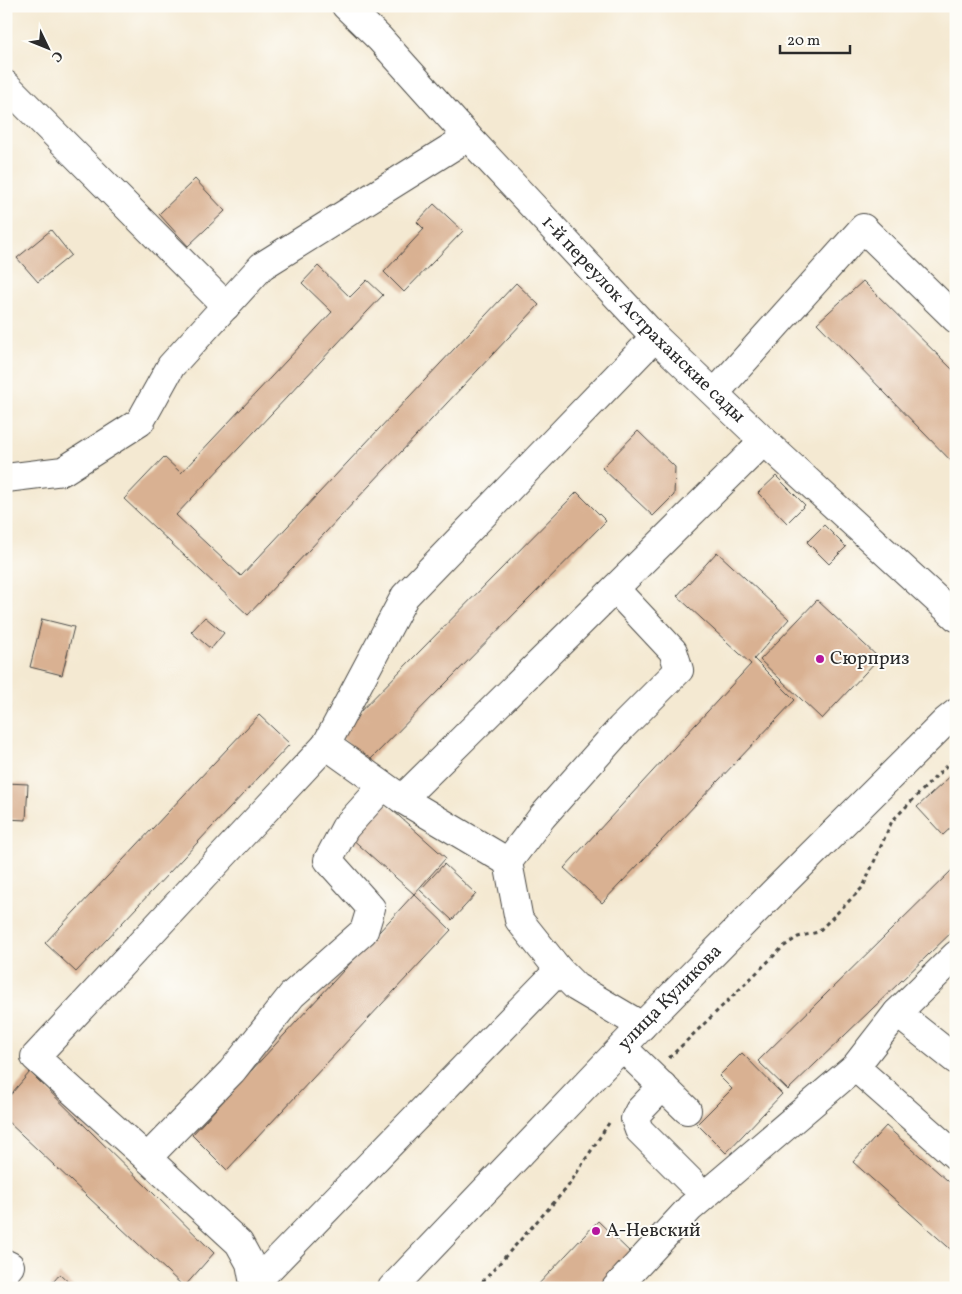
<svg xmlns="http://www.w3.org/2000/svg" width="962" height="1294" font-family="Vollkorn,serif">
  <rect width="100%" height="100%" fill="#fdfcf7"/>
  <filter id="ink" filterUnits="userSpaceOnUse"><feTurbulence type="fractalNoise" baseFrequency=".02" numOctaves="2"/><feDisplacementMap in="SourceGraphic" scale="10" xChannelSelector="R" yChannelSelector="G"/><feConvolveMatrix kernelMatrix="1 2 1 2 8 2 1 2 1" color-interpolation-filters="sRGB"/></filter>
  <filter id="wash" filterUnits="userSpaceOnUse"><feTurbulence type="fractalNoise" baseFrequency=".0096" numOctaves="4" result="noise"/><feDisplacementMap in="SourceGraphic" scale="20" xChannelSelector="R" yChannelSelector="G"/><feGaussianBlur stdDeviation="1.12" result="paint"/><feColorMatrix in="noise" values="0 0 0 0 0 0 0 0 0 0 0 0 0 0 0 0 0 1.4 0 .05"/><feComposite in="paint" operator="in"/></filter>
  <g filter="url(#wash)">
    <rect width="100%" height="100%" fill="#f4e9d2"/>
    <g id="blocks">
      <g fill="#d9b192">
        <path d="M195 179 225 211 188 246 159 214Z"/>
        <path d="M434 204 463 231 404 292 384 272 424 229 417 222Z"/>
        <path d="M51 230 71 255 38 282 17 258Z"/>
        <path d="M318 266 350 297 367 280 383 295 176 515 241 576 516 283 539 305 248 615 124 499 164 457 181 473 332 312 302 283Z"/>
        <path d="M863 281 956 373V466L817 323Z"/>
        <path d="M638 431 675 467 674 495 653 516 602 468Z"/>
        <path d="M776 476 805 505 787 523 758 493Z"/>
        <path d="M577 492 606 521 367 763 338 734Z"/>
        <path d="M824 525 846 547 829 564 807 542Z"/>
        <path d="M717 552 789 619 754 659 795 700 602 903 564 868 751 664 677 596Z"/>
        <path d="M817 600 879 658 822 719 760 660Z"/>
        <path d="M205 617 224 633 211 649 191 632Z"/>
        <path d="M42 619 74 627 62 675 30 667Z"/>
        <path d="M259 715 290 744 76 972 45 943Z"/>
        <path d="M956 771V823L943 835 917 807Z"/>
        <path d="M6 783 28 784 26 820 6 819Z"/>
        <path d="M382 801 446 858 414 894 350 837Z"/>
        <path d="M444 864 476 894 452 920 420 890Z"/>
        <path d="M956 866V928L788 1090 758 1061Z"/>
        <path d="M414 894 451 930 227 1170 192 1135Z"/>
        <path d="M742 1053 782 1094 726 1153 697 1124 732 1089 719 1076Z"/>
        <path d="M30 1072 214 1253 184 1287 6 1120V1100Z"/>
        <path d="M886 1126 956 1188V1254L853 1162Z"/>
        <path d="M598 1221 632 1254 600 1288H535Z"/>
        <path d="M60 1274 75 1288H48Z"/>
      </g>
    </g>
  </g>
  <g filter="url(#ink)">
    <use href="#blocks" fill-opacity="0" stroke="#494844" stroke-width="1"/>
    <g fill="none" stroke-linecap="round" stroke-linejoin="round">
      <defs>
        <g id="minor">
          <path id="s1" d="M346 6 380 39 468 137 655 337 764 441 956 617"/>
          <path d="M6 85 226 306"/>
          <path d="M715 393 863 228 956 319"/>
          <path d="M6 478 63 471 140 422 171 366 262 266 468 137"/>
          <path d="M615 589 673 651 679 670 621 728 542 817 508 862 519 920 559 970 576 987 642 1026"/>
          <path d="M326 745 405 596 655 337"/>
          <path d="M402 799 508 862"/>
          <path d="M897 1013 956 1060"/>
          <path d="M622 1047 687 1110"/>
          <path d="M855 1067 956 1156"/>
          <path d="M663 1086 639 1111 635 1119 639 1130 691 1182"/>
          <path d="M147 1158 232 1071 292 995 364 931 371 908 328 860 345 828 383 786"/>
          <path d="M6 1264 10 1266 6 1271"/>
          <path d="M254 1284 559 970"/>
          <path d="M253 1288 254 1284 250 1263 239 1243 147 1158 35 1057 326 745 402 799 764 441"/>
          <path id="s2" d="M392 1288 642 1026 775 891 946 721 956 713"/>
          <path d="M616 1288 690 1208 855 1067 897 1013 956 955"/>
        </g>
      </defs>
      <use href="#minor" stroke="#494844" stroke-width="30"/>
      <g stroke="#494844" stroke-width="3" stroke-dasharray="4 4" stroke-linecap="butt">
        <path d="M669 1058 783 947 798 937 818 932 863 887 892 821 956 756"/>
        <path d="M477 1288 567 1188 609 1123"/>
      </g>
      <use href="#minor" stroke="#fff" stroke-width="28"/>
    </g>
  </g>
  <g fill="#b5179e" stroke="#fdfcf7" stroke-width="2">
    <circle cx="820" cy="659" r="5"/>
    <circle cx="596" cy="1231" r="5"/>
  </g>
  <g text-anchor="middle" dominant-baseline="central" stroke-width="4" stroke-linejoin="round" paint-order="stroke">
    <g font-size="19" fill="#2b2b2b" stroke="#fdfcf7">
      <text stroke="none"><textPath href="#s1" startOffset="432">1-й переулок Астраханские сады</textPath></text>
      <text stroke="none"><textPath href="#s2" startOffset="402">улица Куликова</textPath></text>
    </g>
    <g font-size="19" fill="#2b2b2b" stroke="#fdfcf7" text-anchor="start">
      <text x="830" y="659">Сюрприз</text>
      <text x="606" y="1231">А-Невский</text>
    </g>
  </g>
  <rect width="962" height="1294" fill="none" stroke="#fdfcf7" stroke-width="25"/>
  <g transform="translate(48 48) rotate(133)" stroke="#fdfcf7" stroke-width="4" paint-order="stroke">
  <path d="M0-4L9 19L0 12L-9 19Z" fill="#2b2b2b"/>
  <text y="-8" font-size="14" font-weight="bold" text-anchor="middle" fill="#2b2b2b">С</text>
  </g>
  <path d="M780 45v8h70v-8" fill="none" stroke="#2b2b2b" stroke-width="2.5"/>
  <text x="787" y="45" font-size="15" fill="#2b2b2b" stroke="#fdfcf7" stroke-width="4" paint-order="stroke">20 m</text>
</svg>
